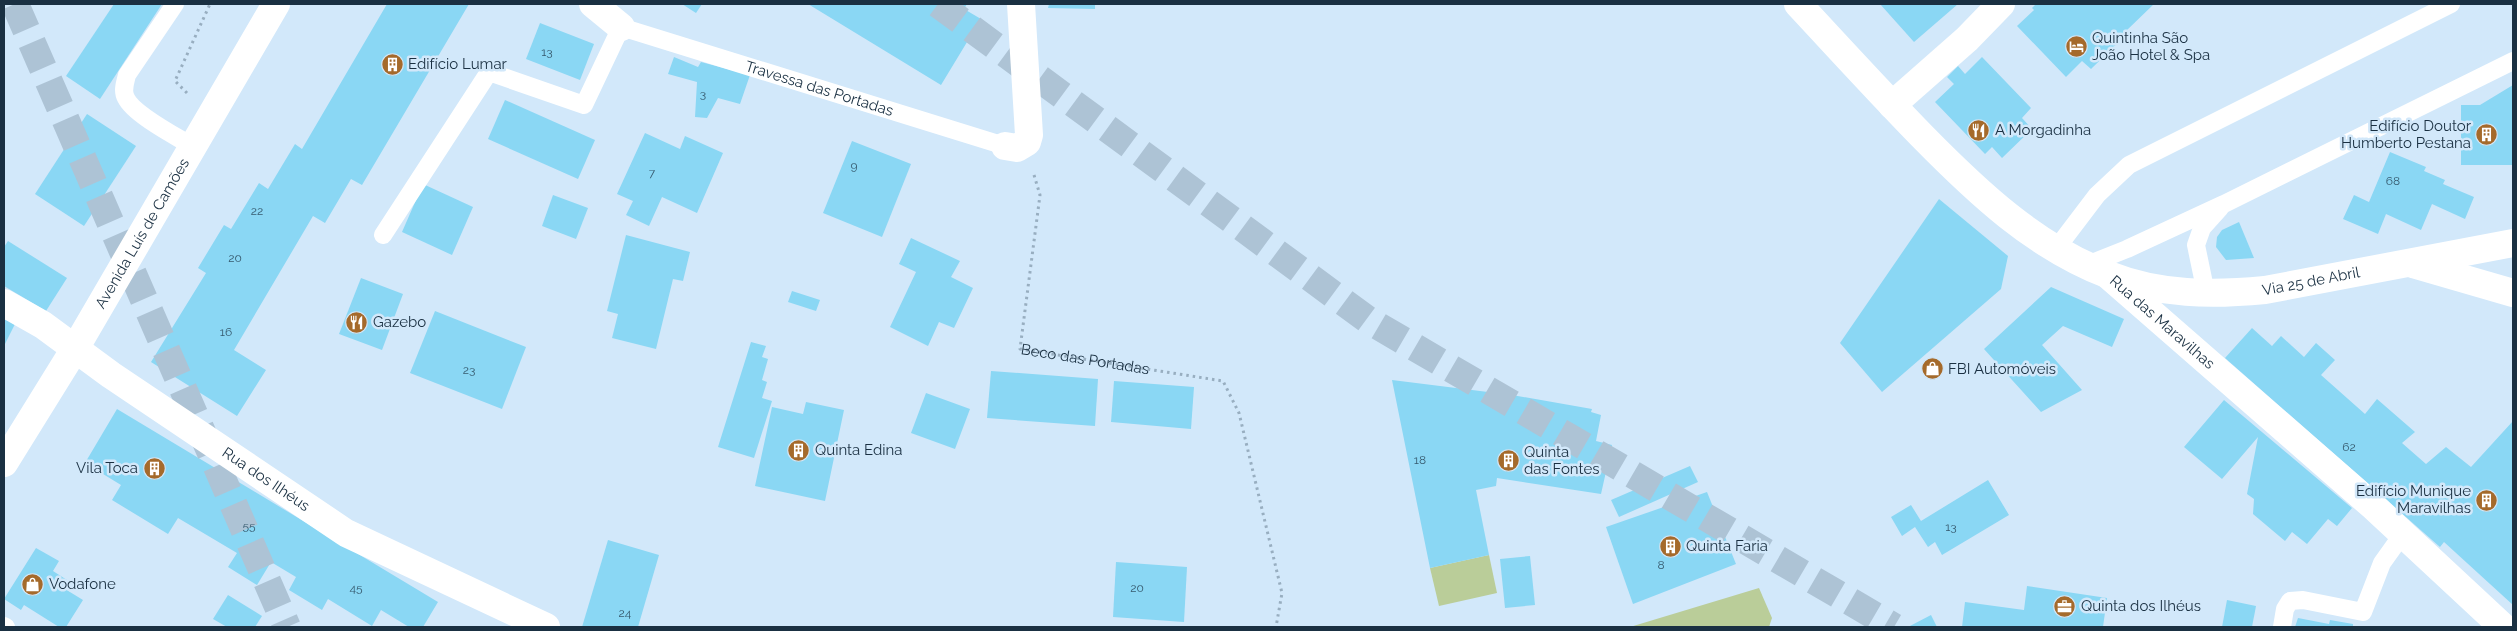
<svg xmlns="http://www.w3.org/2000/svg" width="2517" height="631" font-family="Raleway,sans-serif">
  <rect width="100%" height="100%" fill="#d2e8fa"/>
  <g fill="#bacd99">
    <path d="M1489 555 1497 593 1439 606 1430 568Z"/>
    <path d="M1759 588 1772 618 1769 627H1630Z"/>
  </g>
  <g fill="#8ad7f4">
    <path d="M114 4H162L100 99 66 76Z"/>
    <path d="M387 4H469L362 185 351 179 325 223 313 216 234 350 266 370 237 416 151 362 206 273 198 268 224 225 231 229 259 183 268 189 295 144 302 149Z"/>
    <path d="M682 4H702L696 13Z"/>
    <path d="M808 4H967L964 9 981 19 941 85Z"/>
    <path d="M1049 4H1095V9L1048 8Z"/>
    <path d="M1880 4H1958L1914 42Z"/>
    <path d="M2036 4H2154L2126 31 2128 33 2091 69 2082 61 2066 77 2017 26 2034 10 2032 8Z"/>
    <path d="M540 23 594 44 580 80 526 59Z"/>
    <path d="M674 57 698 67 701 62 750 75 740 104 718 98 707 118 695 117 697 82 668 74Z"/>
    <path d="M1982 57 2031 108 2022 118 2032 129 2002 158 1992 147 1985 154 1935 102 1954 84 1947 77 1958 66 1965 74Z"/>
    <path d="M2513 85V165H2461V105H2480Z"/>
    <path d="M505 100 595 140 578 179 488 139Z"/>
    <path d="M87 114 136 146 84 226 35 194Z"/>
    <path d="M645 133 680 149 685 136 723 153 697 213 662 197 649 226 626 215 633 201 617 194Z"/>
    <path d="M852 141 911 164 882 237 823 213Z"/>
    <path d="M2390 152 2426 167 2424 171 2445 180 2443 184 2474 197 2465 219 2432 204 2421 230 2386 214 2378 234 2343 219 2354 195 2369 202Z"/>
    <path d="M423 184 473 207 452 255 402 232Z"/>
    <path d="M553 195 588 208 576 239 542 226Z"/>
    <path d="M1939 199 2008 256 2001 289 1882 392 1840 343Z"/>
    <path d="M2239 222 2254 258 2226 260 2216 247 2217 237 2222 230Z"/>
    <path d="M626 235 690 252 683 281 673 279 656 349 612 338 618 314 607 311Z"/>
    <path d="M911 238 960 261 951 277 973 288 954 328 939 322 928 346 890 327 916 272 899 264Z"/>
    <path d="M8 241 67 278 46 311 4 286V247Z"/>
    <path d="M361 278 403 294 382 350 339 334Z"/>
    <path d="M2051 287 2124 319 2112 347 2063 326 2042 345 2082 390 2041 412 1984 349Z"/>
    <path d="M792 291 820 300 816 311 788 302Z"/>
    <path d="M435 311 526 347 502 409 410 373Z"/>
    <path d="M4 319 15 324 4 346Z"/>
    <path d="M2252 328 2272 346 2281 336 2304 357 2316 343 2335 360 2321 375 2365 414 2377 399 2415 432 2402 443 2426 464 2446 447 2471 467 2513 421V605L2444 542 2440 547 2225 358Z"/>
    <path d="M751 342 766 346 762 357 768 359 762 380 767 382 762 398 772 401 754 458 718 447Z"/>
    <path d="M991 371 1098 379 1095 426 987 418Z"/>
    <path d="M1392 380 1512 395 1592 409 1591 412 1601 415 1596 441 1612 445 1601 494 1497 478 1496 486 1476 490 1489 555 1430 568Z"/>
    <path d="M1114 381 1194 387 1191 429 1111 422Z"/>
    <path d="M926 393 970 409 955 449 911 433Z"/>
    <path d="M2224 400 2352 508 2337 526 2328 519 2307 544 2292 532 2285 541 2253 514 2254 499 2247 494 2258 437 2222 479 2184 447Z"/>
    <path d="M806 402 844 410 825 501 755 486 772 407 803 414Z"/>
    <path d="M117 409 438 602 423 627H409L381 610 372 626 328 599 322 610 289 590 296 577 271 562 257 585 228 567 237 553 178 518 168 534 112 500 121 485 85 463Z"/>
    <path d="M1690 466 1698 482 1619 517 1611 500Z"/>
    <path d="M1988 480 2009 515 1942 555 1935 542 1928 547 1915 527 1902 536 1891 517 1911 505 1921 521Z"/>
    <path d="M1707 492 1736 564 1633 604 1606 527Z"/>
    <path d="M608 540 659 555 638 627H582Z"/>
    <path d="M36 548 59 561 53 571 70 582 65 589 83 600 66 627H59L24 605 21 610 4 599Z"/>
    <path d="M1530 556 1535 605 1505 608 1500 559Z"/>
    <path d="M1116 562 1187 567 1184 622 1113 617Z"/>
    <path d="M2027 586 2107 598 2103 627H1962L1965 602 2024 610Z"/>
    <path d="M228 595 262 616 255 627H227L213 619Z"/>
    <path d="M2227 600 2256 606 2252 627H2222Z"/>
    <path d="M1931 615 1937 627H1908Z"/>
    <path d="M2298 618 2329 624 2330 620 2353 624V627H2295Z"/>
  </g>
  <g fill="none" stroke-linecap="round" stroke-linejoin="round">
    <path stroke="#adc3d5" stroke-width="28" stroke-dasharray="28 14" stroke-linecap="butt" d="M938 4 1368 320 1894 627"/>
    <path stroke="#adc3d5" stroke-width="28" stroke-dasharray="28 14" stroke-linecap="butt" d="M15 4 287 627"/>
    <g stroke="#98aec0" stroke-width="3" stroke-dasharray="2.5 4" stroke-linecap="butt">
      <path d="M187 93 175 81 210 4"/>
      <path id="s1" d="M1034 175 1040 195 1020 349 1223 381 1239 413 1282 593 1276 627"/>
    </g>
    <g stroke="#fff" stroke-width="18">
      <path d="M175 4 127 75C125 83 122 91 126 98 133 114 177 137 192 146"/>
      <path id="s2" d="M383 235 489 72 584 105 621 27 1005 146"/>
      <path d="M2056 249 2097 195 2129 165 2451 4"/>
      <path d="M2087 265 2127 249 2224 204 2513 61"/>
      <path d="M2206 293 2196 245 2202 228 2220 208"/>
      <path d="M4 626 6 627"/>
      <path d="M2282 627 2285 609 2290 601 2303 600 2363 612 2382 563 2402 535"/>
    </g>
    <g stroke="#fff" stroke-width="28">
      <path d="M593 4 621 27"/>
      <path d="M1892 105 1967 39 2001 4"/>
      <path d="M1005 146 1017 148 1027 142 1029 135 1021 4"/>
      <path id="s3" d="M2108 275 2374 507 2503 627"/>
      <path id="s4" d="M4 303 43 325 111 375 346 533 546 627"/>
    </g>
    <g stroke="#fff" stroke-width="28">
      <path id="s5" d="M1798 4C1839 48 1880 93 1922 136 1977 192 2035 247 2109 275 2159 295 2213 295 2265 290L2513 243"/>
      <path d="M2413 264 2513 293"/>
      <path id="s6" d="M4 463 76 347 276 4"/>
    </g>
  </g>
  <defs>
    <symbol id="hotel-disc" viewBox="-11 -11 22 22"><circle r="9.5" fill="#a56a2b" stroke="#d2e8fa"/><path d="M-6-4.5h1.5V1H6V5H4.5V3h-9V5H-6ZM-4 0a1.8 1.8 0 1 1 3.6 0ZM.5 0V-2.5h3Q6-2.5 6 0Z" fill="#fff"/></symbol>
    <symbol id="building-disc" viewBox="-11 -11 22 22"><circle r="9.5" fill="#a56a2b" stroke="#d2e8fa"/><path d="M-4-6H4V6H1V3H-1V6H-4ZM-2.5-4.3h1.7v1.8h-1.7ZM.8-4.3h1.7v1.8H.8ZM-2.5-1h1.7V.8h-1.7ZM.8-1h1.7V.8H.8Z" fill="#fff"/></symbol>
    <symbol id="restaurant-disc" viewBox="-11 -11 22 22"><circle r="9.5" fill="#a56a2b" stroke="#d2e8fa"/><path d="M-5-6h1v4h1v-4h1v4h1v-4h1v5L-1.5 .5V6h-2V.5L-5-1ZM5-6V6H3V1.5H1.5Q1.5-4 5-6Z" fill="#fff"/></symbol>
    <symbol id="shop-disc" viewBox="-11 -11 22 22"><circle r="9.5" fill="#a56a2b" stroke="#d2e8fa"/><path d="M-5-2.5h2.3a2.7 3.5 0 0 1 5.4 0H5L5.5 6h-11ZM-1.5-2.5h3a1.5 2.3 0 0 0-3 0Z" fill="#fff"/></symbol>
    <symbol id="office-disc" viewBox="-11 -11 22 22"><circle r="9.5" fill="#a56a2b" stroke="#d2e8fa"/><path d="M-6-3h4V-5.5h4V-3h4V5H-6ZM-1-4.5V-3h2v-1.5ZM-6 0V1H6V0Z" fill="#fff"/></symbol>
  </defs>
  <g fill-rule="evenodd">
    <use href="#hotel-disc" x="2064" y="34" width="25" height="25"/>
    <use href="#building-disc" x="380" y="52" width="25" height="25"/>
    <use href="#restaurant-disc" x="1966" y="118" width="25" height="25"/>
    <use href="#building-disc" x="2474" y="122" width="25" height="25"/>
    <use href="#restaurant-disc" x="344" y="310" width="25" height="25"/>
    <use href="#shop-disc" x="1920" y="356" width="25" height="25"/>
    <use href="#building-disc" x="786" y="438" width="25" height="25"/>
    <use href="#building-disc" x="1496" y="448" width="25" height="25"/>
    <use href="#building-disc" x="142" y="456" width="25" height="25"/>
    <use href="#building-disc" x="2474" y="488" width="25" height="25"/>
    <use href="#building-disc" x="1658" y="534" width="25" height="25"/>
    <use href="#shop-disc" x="20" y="572" width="25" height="25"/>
    <use href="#office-disc" x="2052" y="594" width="25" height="25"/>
  </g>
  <g text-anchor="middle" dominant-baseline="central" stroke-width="5" stroke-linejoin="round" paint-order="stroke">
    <g font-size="12" fill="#365a6e">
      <text x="547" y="52">13</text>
      <text x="703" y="94">3</text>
      <text x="854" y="166">9</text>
      <text x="652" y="173">7</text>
      <text x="2393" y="181">68</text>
      <text x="257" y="211">22</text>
      <text x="235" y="258">20</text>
      <text x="226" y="332">16</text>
      <text x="469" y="370">23</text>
      <text x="2349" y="447">62</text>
      <text x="1420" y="460">18</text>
      <text x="249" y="526">55</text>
      <text x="1951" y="527">13</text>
      <text x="1661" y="565">8</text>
      <text x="356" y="588">45</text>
      <text x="1137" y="588">20</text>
      <text x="625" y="613">24</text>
    </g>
    <g font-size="15" fill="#1a3042" stroke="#d2e8fa" text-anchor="start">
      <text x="2092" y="38">Quintinha São<tspan x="2092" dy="17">João Hotel &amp; Spa</tspan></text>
      <text x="408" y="64">Edifício Lumar</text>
      <text x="2471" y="126" text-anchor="end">Edifício Doutor<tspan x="2471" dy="17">Humberto Pestana</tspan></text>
      <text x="1995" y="130">A Morgadinha</text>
      <text x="373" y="322">Gazebo</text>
      <text x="1948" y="369">FBI Automóveis</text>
      <text x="815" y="450">Quinta Edina</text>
      <text x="1524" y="452">Quinta<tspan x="1524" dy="17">das Fontes</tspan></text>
      <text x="138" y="468" text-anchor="end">Vila Toca</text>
      <text x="2471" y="491" text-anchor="end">Edifício Munique<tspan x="2471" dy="17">Maravilhas</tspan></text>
      <text x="1686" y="546">Quinta Faria</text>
      <text x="49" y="584">Vodafone</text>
      <text x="2081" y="606">Quinta dos Ilhéus</text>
    </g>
    <g font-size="15" fill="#1a3042" stroke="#d2e8fa">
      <text stroke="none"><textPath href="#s2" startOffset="589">Travessa das Portadas</textPath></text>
      <text stroke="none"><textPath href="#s6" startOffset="268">Avenida Luís de Camões</textPath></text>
      <text stroke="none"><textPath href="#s5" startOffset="621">Via 25 de Abril</textPath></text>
      <text stroke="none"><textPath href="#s3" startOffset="72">Rua das Maravilhas</textPath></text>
      <text stroke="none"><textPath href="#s1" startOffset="242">Beco das Portadas</textPath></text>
      <text stroke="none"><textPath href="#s4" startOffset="316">Rua dos Ilhéus</textPath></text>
    </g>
  </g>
  <rect width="2517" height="631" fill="none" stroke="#1a3042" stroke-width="10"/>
</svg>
